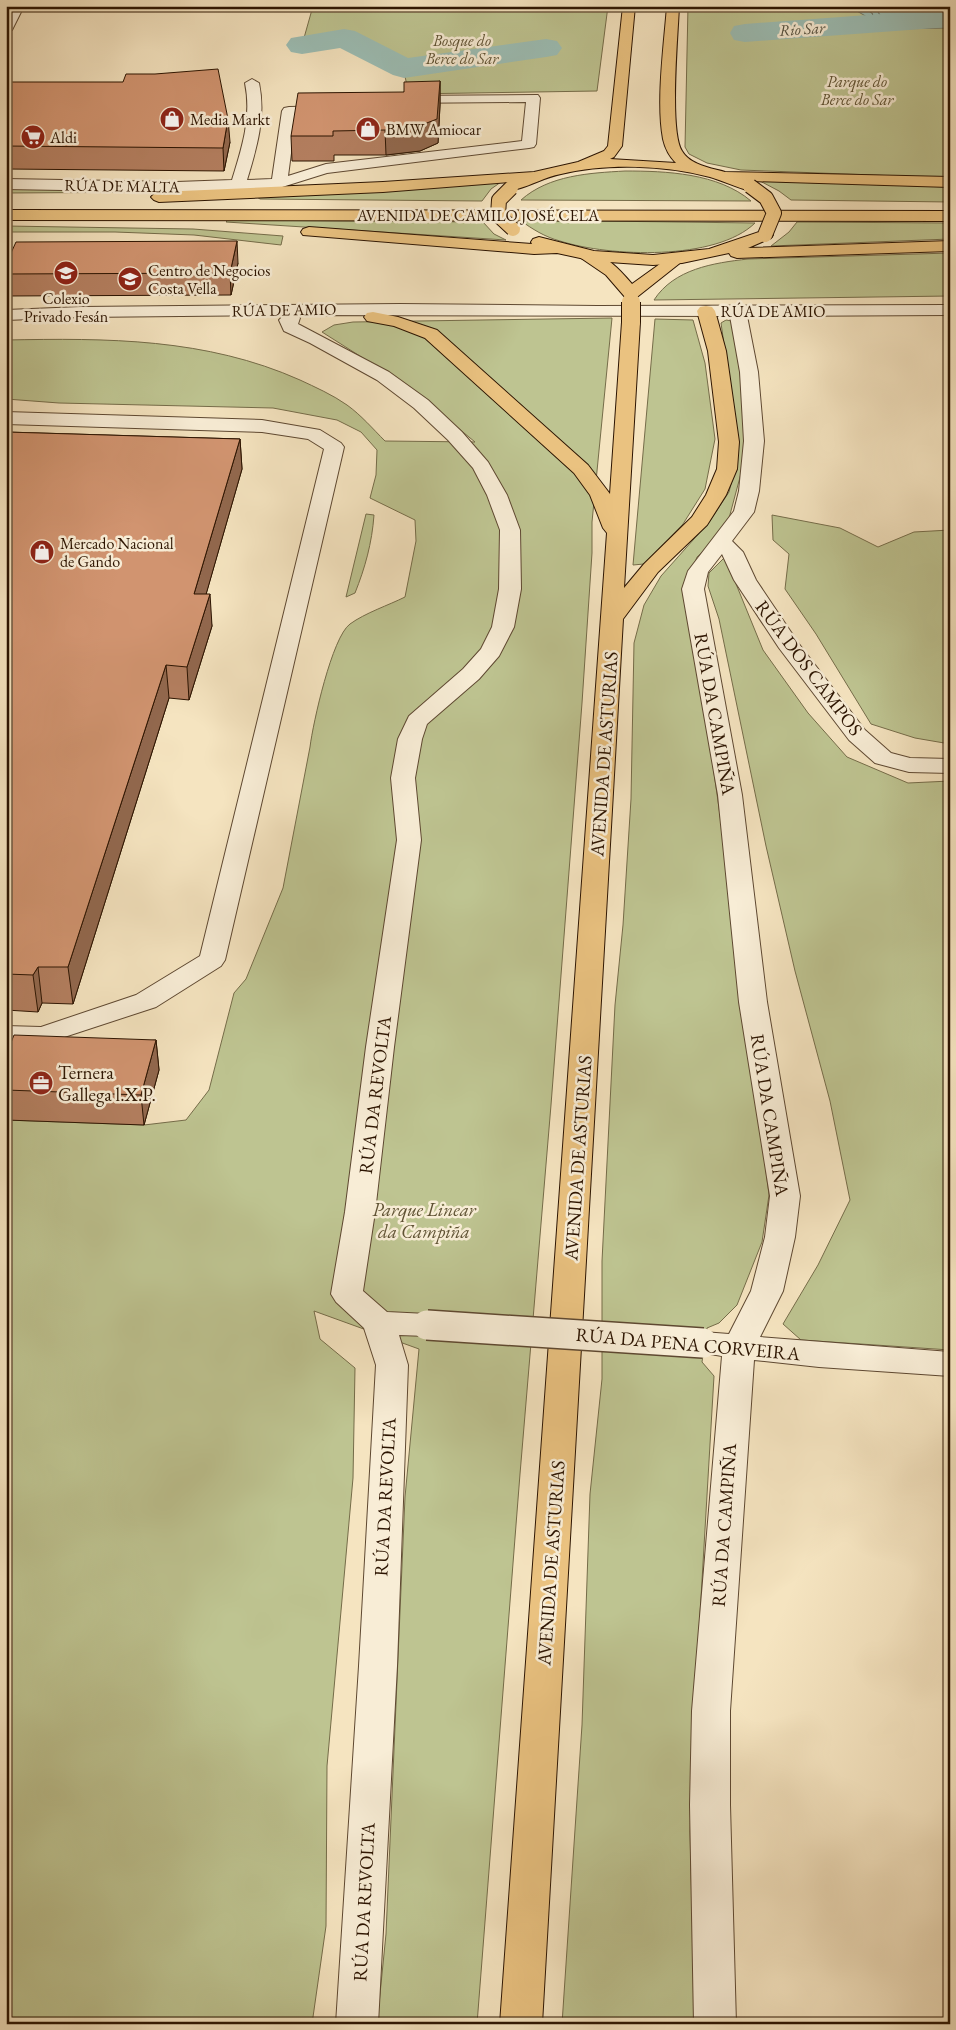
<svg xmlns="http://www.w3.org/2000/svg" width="956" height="2030" font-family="'EB Garamond',serif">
  <rect width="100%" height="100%" fill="#f5e4c0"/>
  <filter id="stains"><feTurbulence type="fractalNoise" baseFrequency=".004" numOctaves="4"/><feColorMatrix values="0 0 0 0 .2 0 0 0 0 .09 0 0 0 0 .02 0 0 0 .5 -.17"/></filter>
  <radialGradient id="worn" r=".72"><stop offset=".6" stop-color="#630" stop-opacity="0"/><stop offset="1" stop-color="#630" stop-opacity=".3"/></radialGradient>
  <g fill="#bec491" stroke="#756c49">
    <path d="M313 6H608L597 91 409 94 403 68 344 38 302 45Z"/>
    <path d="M688 6H950V178L741 170 707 163 689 154 685 147Z"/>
    <path d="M625 171C666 171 718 173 751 201L521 200C549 175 590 173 625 171Z"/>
    <path d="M760 181 950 187V202L791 200 779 191Z"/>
    <path d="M501 182 491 189 482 201 260 199 257 197Z"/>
    <path d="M6 188 186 192 6 193Z"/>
    <path d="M228 220 483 222 494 234 506 240 226 222Z"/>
    <path d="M520 220 755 223C716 261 610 257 560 241 545 237 532 229 520 220Z"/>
    <path d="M797 222 950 223V239L771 246 789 232Z"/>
    <path d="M6 226 193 229 283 236 281 245 194 235 115 232H6Z"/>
    <path d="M950 253V296L654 300C674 269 713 263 748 259Z"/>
    <path d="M612 318 592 522V553L582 703 551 1105 520 1474 477 2024H377L386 1934 405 1497 419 1349 314 1311 320 1339 355 1368 353 1478 327 1766 326 1926 312 2024H6V1120L144 1125 186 1120 209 1090 234 993 246 979 283 888 310 747C313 723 332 637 350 624 365 613 389 605 405 597L416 541 415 520 370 498 376 475 377 450 361 432 337 420 273 408 59 403 6 399V340C107 338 206 338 300 380 315 387 333 395 347 405 361 415 373 429 385 441L475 442 407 386 322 332 334 325 353 322Z"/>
    <path d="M655 319 693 320 705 363 715 439 705 489 683 524 644 564 633 565Z"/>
    <path d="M726 320 732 321 748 426 743 466 728 522 712 543 697 557 690 575 698 659 735 922 769 1195 762 1242 737 1305 719 1323 707 1328 702 1362 714 1376 698 1649 690 1832 695 2024H562L582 1725 590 1494 602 1379V1261L615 1005 623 925 631 799 634 643 644 605 661 576 710 521 729 492 735 468 736 428 721 323Z"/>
    <path d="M366 514 374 515C372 543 365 568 355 593L346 597Z"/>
    <path d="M772 515 840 528 878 547 914 532 950 530V744L915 738 871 724 816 634 785 589 789 554 773 540Z"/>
    <path d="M725 557 763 650 808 713 847 757 908 783 950 781V1350L801 1340 783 1324 818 1265 850 1200 830 1101 795 971 766 846 719 619 708 586 709 573Z"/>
  </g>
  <path fill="#9cbeb5" stroke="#6f7a6d" d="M835 6H950V28L889 29 884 27 856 26 855 24 869 18 855 10Z"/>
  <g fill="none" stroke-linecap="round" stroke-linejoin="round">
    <g stroke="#64695b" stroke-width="1">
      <path d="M859 6 872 13 875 21 891 24 950 23"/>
      <path d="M874 6 880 15 892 18 950 17"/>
      <path d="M884 6 893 11 950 9"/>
    </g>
    <g fill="#9cbeb5" fill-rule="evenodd">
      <path d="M950 9V27L745 42 734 40 730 33 734 26 745 24Z"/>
      <path d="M344 29 355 31 408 58 546 39 557 41 562 48 557 55 546 57 404 78 393 75 340 48 302 54 291 52 286 45 291 38Z"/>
    </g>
    <defs>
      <g id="minor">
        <path d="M12 6H24L12 30 6 34V17Z"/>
        <path d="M252 79 259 83C266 117 257 147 247 180L272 179 282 111 284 108 289 107 332 106 337 107 339 110 337 113 332 114 296 115 288 176 326 164 522 141 526 102 397 103 395 100 397 97 402 96 538 95 540 98 536 144 534 147 529 148 327 173 279 188 177 192 6 189V179L177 182 232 180C242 148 252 117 245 83Z"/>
        <path d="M400 304 597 306 950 305V315L747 316 758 372 764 441 759 491 754 512 732 541 743 552 756 580 799 644 865 730 891 753 910 758 950 759V773L909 772 875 763 849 740 779 648 734 580 722 554 708 572 704 589 742 795 767 1002 800 1196 795 1237 783 1291 760 1337 950 1352V1376L819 1367 754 1360 730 1711V1805L736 2024H694L690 1805 692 1711 722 1356 692 1351 687 1343 692 1335 703 1332 729 1334 751 1291 765 1237 770 1196 739 1002 718 795 682 589 688 571 734 511 739 491 744 441 740 372 730 316 298 315 300 318 298 324 389 372 428 400 462 432 488 462 507 495 520 530 521 589 514 627 499 656 479 679 427 724 422 739 415 778 421 840 394 1047 375 1212 363 1291 387 1312 427 1314 438 1317 443 1325 438 1333 427 1336 399 1335 408 1365 397 1666 378 2024H336L359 1666 376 1365 364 1328 336 1302 331 1294 345 1212 366 1047 397 840 391 778 398 739 409 716 463 669 481 649 492 627 499 589 500 530 487 495 473 468 448 440 414 408 377 380 310 343 284 331 279 320 284 315 81 317 6 320V310L81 307Z"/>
        <path d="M6 412 262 420 320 430 341 443 344 447 225 960 221 966 156 1007 43 1044 6 1042V1026L41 1027 136 995 200 956 324 449 308 439 262 432 6 424Z"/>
      </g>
      <g id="major">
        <path d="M587 250C606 255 620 270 632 284L671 256H683L685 259 637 297H625L606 275 581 258 579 255 581 252Z"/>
        <path d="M706 306 712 307 715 311 726 351 739 442 737 469 726 495 707 525 658 572 623 619 542 2024H500L607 533 603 528 590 495 574 473 425 338 394 326 367 321 364 317 367 313 373 312 398 317 437 330 588 465 610 494 622 322 625 318 631 317 637 318 640 322 624 588 644 564 692 517 706 495 717 469 719 442 708 351 697 311 700 307Z"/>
      </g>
      <g id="highway">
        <path d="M623 6H635L622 146 614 157 610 159 676 163C669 156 665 148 663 139 656 102 664 45 667 6H679C678 34 669 131 682 151 690 165 711 168 725 172L950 177V187L751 181 758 186 755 189 750 191C736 187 723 181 710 177 663 165 607 163 561 174 545 177 532 185 517 189L512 187 509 184 511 182 383 192 159 202 154 200 151 197 154 194 159 192 383 182 534 172 578 162 604 151 608 146Z"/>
        <path d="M6 210 950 211V221L6 220Z"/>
        <path d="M309 227 532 244 531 242 533 239 539 237 594 251 653 255 709 249 765 230 771 232 773 235 771 238 748 248 950 241V251L737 258 731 256 729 253 682 263 653 265 594 261 557 253 534 254 303 235 301 232 303 229Z"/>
      </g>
    </defs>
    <use href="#minor" stroke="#5e4831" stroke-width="2"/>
    <use href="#major" stroke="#2c1401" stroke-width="2"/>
    <use href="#highway" stroke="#2c1401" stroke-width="2"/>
    <use href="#minor" fill="#f8edd6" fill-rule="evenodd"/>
    <use href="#major" fill="#eac280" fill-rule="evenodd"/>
    <use href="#highway" fill="#eac280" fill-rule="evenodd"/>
    <defs>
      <path id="minor-bridge" d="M427 1325 703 1343"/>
      <path id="major-bridge" d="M631 302V322"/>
      <g id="highway-bridge">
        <path d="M750 186 766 198 774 213 765 235"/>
        <path d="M511 188 499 200 498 215 513 229"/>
      </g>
    </defs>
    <use href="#minor-bridge" stroke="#5e4831" stroke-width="32" stroke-linecap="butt"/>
    <use href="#major-bridge" stroke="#2c1401" stroke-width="20" stroke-linecap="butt"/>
    <use href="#highway-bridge" stroke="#2c1401" stroke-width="16" stroke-linecap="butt"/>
    <use href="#minor-bridge" stroke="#f8edd6" stroke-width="29"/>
    <use href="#major-bridge" stroke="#eac280" stroke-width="18"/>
    <use href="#highway-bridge" stroke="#eac280" stroke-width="14"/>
  </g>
  <g fill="#b47f60" stroke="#2c1401">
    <path d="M440 81V105L438 143 420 151 386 155H334V161H292L291 136 404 92Z"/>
    <path d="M6 82 230 142 224 171 6 169Z"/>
    <path d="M6 255 238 263 231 295 6 296Z"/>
    <path d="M6 432 240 439 242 469 206 594 212 626 189 700 169 698 73 1004 42 1003 38 1012 6 1010Z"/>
    <path d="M156 1040 159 1070 144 1125 6 1120V1055Z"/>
  </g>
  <g fill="#92684e" stroke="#2c1401">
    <path d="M440 81V105L438 143 420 151 386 155 385 130Z"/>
    <path d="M228 119 230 142 224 171 223 148Z"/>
    <path d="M237 241 238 263 231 295 230 273Z"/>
    <path d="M240 439 242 469 197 626 194 594Z"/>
    <path d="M210 594 212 626 189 700 187 667Z"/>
    <path d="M166 665 169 698 73 1004 68 967Z"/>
    <path d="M38 967 42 1003 38 1012 33 975Z"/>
    <path d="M156 1040 159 1070 144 1125 141 1095Z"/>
  </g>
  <g fill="#d19470" stroke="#2c1401">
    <path d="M218 69 228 119 223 148 6 146V82H123L126 74H155Z"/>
    <path d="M440 81 437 119 419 126 385 130 333 131V136H291L298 93 404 92V82Z"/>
    <path d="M237 241 230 273 6 274V255L11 253 16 242Z"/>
    <path d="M6 432 240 439 194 594H210L187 667 166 665 68 967H38L33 975 6 974Z"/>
    <path d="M14 1035 156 1040 141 1095 6 1090V1055Z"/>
  </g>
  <defs>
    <symbol id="shop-disc" viewBox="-11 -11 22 22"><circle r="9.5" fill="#8f2418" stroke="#f8edd6"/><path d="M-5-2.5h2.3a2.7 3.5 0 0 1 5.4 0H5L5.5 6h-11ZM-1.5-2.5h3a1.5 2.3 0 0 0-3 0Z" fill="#fff"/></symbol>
    <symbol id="supermarket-disc" viewBox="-11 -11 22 22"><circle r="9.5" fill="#8f2418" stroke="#f8edd6"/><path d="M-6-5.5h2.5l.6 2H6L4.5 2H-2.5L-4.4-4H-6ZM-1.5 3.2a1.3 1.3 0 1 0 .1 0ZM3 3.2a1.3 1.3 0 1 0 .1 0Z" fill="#fff"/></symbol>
    <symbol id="school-disc" viewBox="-11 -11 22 22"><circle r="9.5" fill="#8f2418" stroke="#f8edd6"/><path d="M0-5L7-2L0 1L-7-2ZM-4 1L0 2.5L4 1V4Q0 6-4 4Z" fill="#fff"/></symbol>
    <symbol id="office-disc" viewBox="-11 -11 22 22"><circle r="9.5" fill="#8f2418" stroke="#f8edd6"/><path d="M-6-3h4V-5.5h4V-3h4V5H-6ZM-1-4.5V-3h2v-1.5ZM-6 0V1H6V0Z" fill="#fff"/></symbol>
  </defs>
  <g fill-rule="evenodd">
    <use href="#shop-disc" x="158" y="105" width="28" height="28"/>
    <use href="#shop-disc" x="354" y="115" width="28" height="28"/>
    <use href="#supermarket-disc" x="19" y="123" width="28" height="28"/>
    <use href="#school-disc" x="52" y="259" width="28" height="28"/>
    <use href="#school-disc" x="116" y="265" width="28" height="28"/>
    <use href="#shop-disc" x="28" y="538" width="28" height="28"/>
    <use href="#office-disc" x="27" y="1069" width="28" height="28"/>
  </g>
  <g text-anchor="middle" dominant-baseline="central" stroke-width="5" stroke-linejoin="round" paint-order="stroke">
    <g font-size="16" font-style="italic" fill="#535040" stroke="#f8edd6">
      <text transform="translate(802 29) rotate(-4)">Río Sar</text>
    </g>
    <g font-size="16" font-style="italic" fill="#5f5233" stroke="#f8edd6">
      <text x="462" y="40">Bosque do<tspan x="462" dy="18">Berce do Sar</tspan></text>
      <text x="857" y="81">Parque do<tspan x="857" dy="18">Berce do Sar</tspan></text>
    </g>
    <g font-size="16" fill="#2c1401" stroke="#f8edd6" text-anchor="start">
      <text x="190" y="119">Media Markt</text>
      <text x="386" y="129">BMW Amiocar</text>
      <text x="50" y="137">Aldi</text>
      <text x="148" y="270">Centro de Negocios<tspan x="148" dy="18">Costa Vella</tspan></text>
      <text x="66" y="298" text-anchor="middle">Colexio<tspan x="66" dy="18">Privado Fesán</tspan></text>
      <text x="60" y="543">Mercado Nacional<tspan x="60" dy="18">de Gando</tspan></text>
    </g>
    <g font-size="16" fill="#2c1401" stroke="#f8edd6">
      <text transform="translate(122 186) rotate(1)">RÚA DE MALTA</text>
      <text x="478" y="215">AVENIDA DE CAMILO JOSÉ CELA</text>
      <text transform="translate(284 310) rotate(-1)">RÚA DE AMIO</text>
      <text x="773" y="311">RÚA DE AMIO</text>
    </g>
    <g font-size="19" fill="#2c1401" stroke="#f8edd6">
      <text transform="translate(809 668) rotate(53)">RÚA DOS CAMPOS</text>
      <text transform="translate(715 714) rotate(80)">RÚA DA CAMPIÑA</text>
      <text transform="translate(604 754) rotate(-86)">AVENIDA DE ASTURIAS</text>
      <text transform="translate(375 1095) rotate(-83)">RÚA DA REVOLTA</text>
      <text transform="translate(770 1115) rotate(81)">RÚA DA CAMPIÑA</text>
      <text transform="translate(578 1158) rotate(-86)">AVENIDA DE ASTURIAS</text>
      <text transform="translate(688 1344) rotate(5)">RÚA DA PENA CORVEIRA</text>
      <text transform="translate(385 1497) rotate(-87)">RÚA DA REVOLTA</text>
      <text transform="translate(724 1525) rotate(-86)">RÚA DA CAMPIÑA</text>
      <text transform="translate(551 1563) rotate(-86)">AVENIDA DE ASTURIAS</text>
      <text transform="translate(364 1902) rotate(-87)">RÚA DA REVOLTA</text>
    </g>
    <g font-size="19" fill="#2c1401" stroke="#f8edd6" text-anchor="start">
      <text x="58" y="1072">Ternera<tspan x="58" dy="22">Gallega l.X.P.</tspan></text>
    </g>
    <g font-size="19" font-style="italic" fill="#5f5233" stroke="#f8edd6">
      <text x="424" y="1209">Parque Linear<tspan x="424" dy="22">da Campiña</tspan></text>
    </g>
  </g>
  <rect width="956" height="2030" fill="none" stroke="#f5e4c0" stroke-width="25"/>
  <rect x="8" y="8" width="941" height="2015" fill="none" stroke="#2c1401" stroke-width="2.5"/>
  <rect x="12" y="12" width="931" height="2005" fill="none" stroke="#2c1401"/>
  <rect width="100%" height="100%" filter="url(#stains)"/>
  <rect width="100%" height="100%" fill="url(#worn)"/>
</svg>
